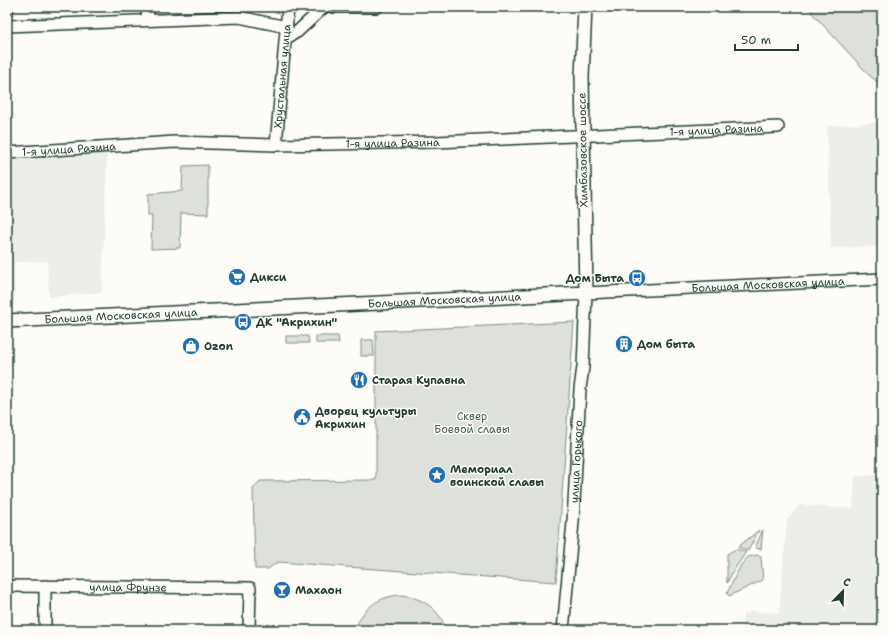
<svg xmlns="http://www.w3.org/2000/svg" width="889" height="637" font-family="'Shantell Sans',sans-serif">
  <rect width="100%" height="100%" fill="#fdfcf7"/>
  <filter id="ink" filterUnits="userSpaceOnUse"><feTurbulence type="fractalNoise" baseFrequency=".025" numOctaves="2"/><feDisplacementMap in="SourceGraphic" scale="8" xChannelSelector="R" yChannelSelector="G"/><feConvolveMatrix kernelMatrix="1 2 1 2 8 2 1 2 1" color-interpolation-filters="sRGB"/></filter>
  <g filter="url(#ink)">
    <g fill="#eceee9">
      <path d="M882 122V246L831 248 827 126Z"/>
      <path d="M107 153 102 292 49 297 47 261 14 262 15 298H7V161Z"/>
      <path d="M882 475V630H742L743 614H747L751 611 779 613 787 520 800 505 853 509 855 476Z"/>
    </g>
    <g fill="#dde0db" stroke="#7e8e88">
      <path d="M812 7H882V86L869 75 811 12Z"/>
      <path d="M208 165V214L181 213 180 248 151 249 152 215H148V194L182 191 183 166Z"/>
      <path d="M574 322 556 582 278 562 268 569H255L253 489 260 481 376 480V331Z"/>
      <path d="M286 336H308L309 343H286Z"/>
      <path d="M316 336H338L339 343H316Z"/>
      <path d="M361 340H373L374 356H361Z"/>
      <path d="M763 529 761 549 755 548Z"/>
      <path d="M759 530 748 551 738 547Z"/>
      <path d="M736 549 746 552 732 573 727 583V554Z"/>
      <path d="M757 555 761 557 763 580 729 596 727 593 741 565 748 557Z"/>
      <path d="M401 595C423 598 440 609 446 630H355C362 608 379 596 401 595Z"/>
    </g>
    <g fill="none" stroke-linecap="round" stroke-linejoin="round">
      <defs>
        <g id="minor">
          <path d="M333 7H377"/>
          <path d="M7 11 8 7"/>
          <path d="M146 20 149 7"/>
          <path d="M7 26 239 17 287 27"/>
          <path d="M286 38 297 32 324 7"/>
          <path id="s1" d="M276 145 288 7"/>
          <path id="s2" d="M7 153 175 142 276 145 436 142 778 127"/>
          <path id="s3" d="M7 586 250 588 249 630"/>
          <path d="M45 630V586"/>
          <path id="s4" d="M563 630 573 522 580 389 583 367 586 293 882 279"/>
        </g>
        <g id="major">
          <path id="s5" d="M7 321 586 293 582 77 585 7"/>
        </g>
      </defs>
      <use href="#minor" stroke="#1f3d34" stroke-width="14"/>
      <use href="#major" stroke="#1f3d34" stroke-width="16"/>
      <use href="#minor" stroke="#fdfcf7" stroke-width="11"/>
      <use href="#major" stroke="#fdfcf7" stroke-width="13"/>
    </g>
  </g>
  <defs>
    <symbol id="supermarket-disc" viewBox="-11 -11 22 22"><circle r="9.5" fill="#1f6fb2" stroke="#fdfcf7"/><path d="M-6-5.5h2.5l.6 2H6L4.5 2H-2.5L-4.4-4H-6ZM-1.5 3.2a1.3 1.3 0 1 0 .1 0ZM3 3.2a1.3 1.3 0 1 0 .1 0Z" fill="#fff"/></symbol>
    <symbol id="bus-disc" viewBox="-11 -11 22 22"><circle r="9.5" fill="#1f6fb2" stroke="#fdfcf7"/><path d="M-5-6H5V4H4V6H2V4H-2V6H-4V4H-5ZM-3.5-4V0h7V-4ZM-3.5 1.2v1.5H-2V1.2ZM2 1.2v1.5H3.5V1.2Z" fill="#fff"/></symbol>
    <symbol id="building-disc" viewBox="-11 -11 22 22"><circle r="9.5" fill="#1f6fb2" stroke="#fdfcf7"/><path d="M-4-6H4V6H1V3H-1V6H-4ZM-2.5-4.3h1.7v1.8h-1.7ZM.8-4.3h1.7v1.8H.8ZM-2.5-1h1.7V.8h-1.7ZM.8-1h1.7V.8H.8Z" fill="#fff"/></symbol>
    <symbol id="shop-disc" viewBox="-11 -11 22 22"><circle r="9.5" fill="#1f6fb2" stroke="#fdfcf7"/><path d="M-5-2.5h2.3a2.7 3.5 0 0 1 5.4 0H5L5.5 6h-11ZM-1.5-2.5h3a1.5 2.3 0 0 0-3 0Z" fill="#fff"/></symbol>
    <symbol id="restaurant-disc" viewBox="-11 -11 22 22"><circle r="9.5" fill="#1f6fb2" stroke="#fdfcf7"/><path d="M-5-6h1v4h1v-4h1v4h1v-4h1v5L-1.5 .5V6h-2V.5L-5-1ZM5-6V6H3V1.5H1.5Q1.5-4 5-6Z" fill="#fff"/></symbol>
    <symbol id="civic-disc" viewBox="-11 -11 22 22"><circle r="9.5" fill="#1f6fb2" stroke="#fdfcf7"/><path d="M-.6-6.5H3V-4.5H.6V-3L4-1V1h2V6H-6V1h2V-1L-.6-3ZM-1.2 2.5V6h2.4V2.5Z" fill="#fff"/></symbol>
    <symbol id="sight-disc" viewBox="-11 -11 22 22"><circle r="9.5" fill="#1f6fb2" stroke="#fdfcf7"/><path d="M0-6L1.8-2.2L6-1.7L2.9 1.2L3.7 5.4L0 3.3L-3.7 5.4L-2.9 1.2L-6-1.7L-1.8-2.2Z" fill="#fff"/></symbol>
    <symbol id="bar-disc" viewBox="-11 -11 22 22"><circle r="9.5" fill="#1f6fb2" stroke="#fdfcf7"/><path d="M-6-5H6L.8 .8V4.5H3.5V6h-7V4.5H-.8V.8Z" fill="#fff"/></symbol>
  </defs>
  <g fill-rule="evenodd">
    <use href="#supermarket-disc" x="227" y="267" width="20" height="20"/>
    <use href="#bus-disc" x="627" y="268" width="20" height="20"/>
    <use href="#bus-disc" x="233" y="312" width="20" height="20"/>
    <use href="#building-disc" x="614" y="334" width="20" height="20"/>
    <use href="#shop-disc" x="181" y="336" width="20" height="20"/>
    <use href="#restaurant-disc" x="349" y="370" width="20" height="20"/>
    <use href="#civic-disc" x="292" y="407" width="20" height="20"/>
    <use href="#sight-disc" x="427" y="465" width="20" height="20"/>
    <use href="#bar-disc" x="272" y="580" width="20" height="20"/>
  </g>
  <g text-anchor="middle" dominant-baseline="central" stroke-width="3" stroke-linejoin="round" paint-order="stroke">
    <g font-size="11" fill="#1f3d34" stroke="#fdfcf7">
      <text stroke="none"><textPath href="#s1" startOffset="69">Хрустальная улица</textPath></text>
      <text stroke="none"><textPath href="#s2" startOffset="710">1-я улица Разина</textPath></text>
      <text stroke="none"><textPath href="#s2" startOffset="386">1-я улица Разина</textPath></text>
      <text stroke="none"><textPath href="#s2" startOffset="62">1-я улица Разина</textPath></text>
      <text transform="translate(583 150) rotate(-91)">Химбазовское шоссе</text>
      <text stroke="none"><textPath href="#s4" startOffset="520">Большая Московская улица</textPath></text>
      <text stroke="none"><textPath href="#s5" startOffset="438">Большая Московская улица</textPath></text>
      <text stroke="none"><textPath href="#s5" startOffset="114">Большая Московская улица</textPath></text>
      <text stroke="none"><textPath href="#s4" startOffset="169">улица Горького</textPath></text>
      <text stroke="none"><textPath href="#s3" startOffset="121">улица Фрунзе</textPath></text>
    </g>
    <g font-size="11" font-weight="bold" fill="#1f3d34" stroke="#fdfcf7" text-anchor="start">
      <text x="250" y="277">Дикси</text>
      <text x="624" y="278" text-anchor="end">Дом Быта</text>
      <text x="256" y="322">ДК "Акрихин"</text>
      <text x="637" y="344">Дом быта</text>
      <text x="204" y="346">Ozon</text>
      <text x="372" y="380">Старая Купавна</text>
      <text x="315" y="411">Дворец культуры<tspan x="315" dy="13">Акрихин</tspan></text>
      <text x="450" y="469">Мемориал<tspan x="450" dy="13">воинской славы</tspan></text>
      <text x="295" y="590">Махаон</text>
    </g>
    <g font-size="11" fill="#455e55" stroke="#fdfcf7">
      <text x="472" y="416">Сквер<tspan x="472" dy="13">Боевой славы</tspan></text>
    </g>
  </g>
  <rect width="889" height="637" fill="none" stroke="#fdfcf7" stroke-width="24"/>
  <rect x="12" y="12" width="865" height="613" fill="none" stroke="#1f3d34" stroke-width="1.5" filter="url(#ink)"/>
  <g transform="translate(843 591) rotate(23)" stroke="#fdfcf7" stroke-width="3" paint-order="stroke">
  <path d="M0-3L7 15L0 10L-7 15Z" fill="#1f3d34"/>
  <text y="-6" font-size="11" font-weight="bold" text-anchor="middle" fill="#1f3d34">С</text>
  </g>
  <path d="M735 44v6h63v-6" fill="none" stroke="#1f3d34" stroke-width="2"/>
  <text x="741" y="44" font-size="12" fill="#1f3d34" stroke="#fdfcf7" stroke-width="3" paint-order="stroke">50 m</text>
</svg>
